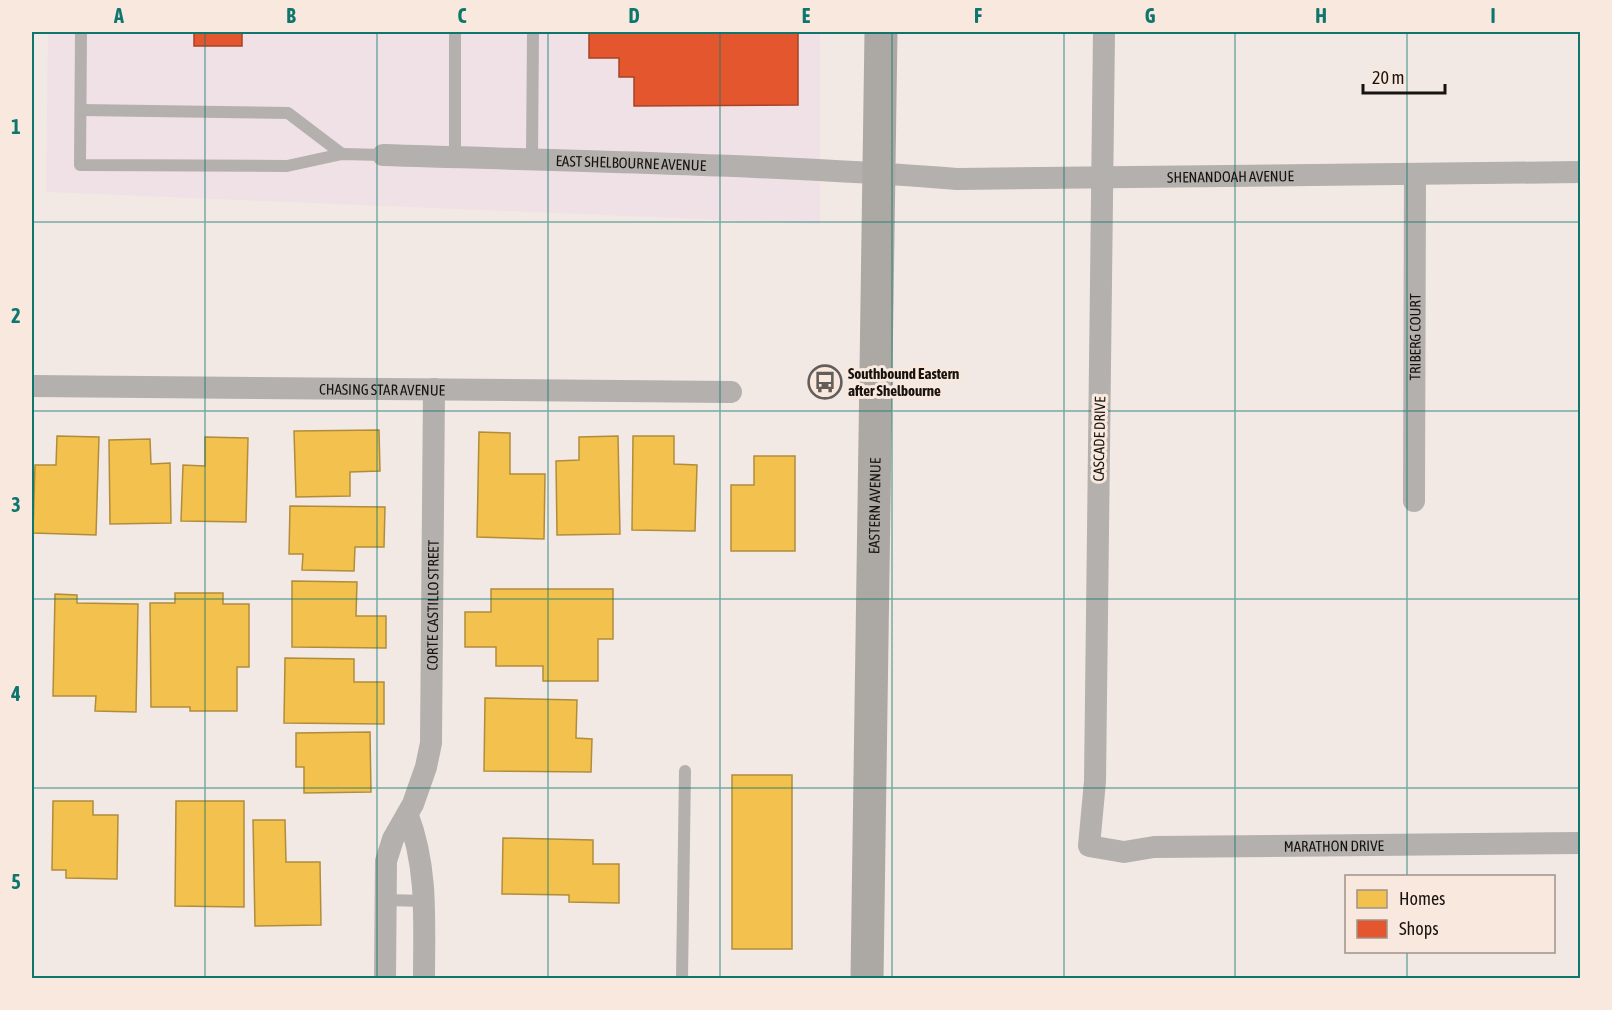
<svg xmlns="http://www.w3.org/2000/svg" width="1612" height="1010" font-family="'Asap Condensed',sans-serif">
  <rect width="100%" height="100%" fill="#f2e9e4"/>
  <path fill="#f0e1e6" d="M48 32H820V224L46 192Z"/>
  <g fill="#f2c14e" stroke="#b18d3b" stroke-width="1.5">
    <path d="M379 430 380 471 350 472V496L296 497 294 431Z"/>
    <path d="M479 432 510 433V474H545L544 539 477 537Z"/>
    <path d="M57 436 99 437 96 535 33 533 35 465H56Z"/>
    <path d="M618 436 620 534 557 535 556 461 579 460V437Z"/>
    <path d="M633 436H674V464L697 465 695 531 632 530Z"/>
    <path d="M205 437 248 438 246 522 181 521 183 465 205 466Z"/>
    <path d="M150 439 151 464 170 463 171 523 110 524 109 440Z"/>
    <path d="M754 456H795V551H731V485H754Z"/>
    <path d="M290 506 385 507 384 547H355L354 571 302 570 303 554H289Z"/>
    <path d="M292 581 357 582 356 616H386V648L292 647Z"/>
    <path d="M491 589H613V639H598V681H543V666H496V647H465V612H491Z"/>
    <path d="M175 593H223V604H249V667H237V711H190V707H151L150 603H175Z"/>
    <path d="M55 594 77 595V603L138 604 136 712 95 711 96 696H53Z"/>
    <path d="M285 658 354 659V682H384V724L284 723Z"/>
    <path d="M485 698 577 700 576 738 592 739 591 772 484 771Z"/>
    <path d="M370 732 371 792 304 793V767H296V733Z"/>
    <rect x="732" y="775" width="60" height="174"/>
    <path d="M53 801H93V815H118L117 879 66 878V870H52Z"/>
    <path d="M176 801H244V907L175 906Z"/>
    <path d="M253 820H285L286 862H320L321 925 255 926Z"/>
    <path d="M503 838 593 840V864H619V903L569 902V895L502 894Z"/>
  </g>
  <g fill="#e4572e" stroke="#a74325" stroke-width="1.5">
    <rect x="194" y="32" width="48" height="14"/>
    <path d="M589 32H798V105L634 106V77H619V58H589Z"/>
  </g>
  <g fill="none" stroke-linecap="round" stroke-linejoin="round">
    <g stroke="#b3b0ad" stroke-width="12">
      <path d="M81 32 80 165 287 166 342 154 383 155"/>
      <path d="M81 110 288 113 342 154"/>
      <path d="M455 157V32"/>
      <path d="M532 158 533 32"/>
      <path d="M386 900 424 901"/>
      <path d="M682 978 685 771"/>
    </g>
    <g stroke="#b3b0ad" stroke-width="22">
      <path id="s1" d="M1104 32 1095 781 1089 846 1124 852 1154 847 1580 843"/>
      <path id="s2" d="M383 155C574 161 766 164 957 179L1580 172"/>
      <path id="s3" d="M32 386 731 392"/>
      <path id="s4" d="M1414 501 1415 175"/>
      <path d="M408 816C428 868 424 923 424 978"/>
      <path id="s5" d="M385 978 386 861 393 839 413 804 426 767 431 743 434 389"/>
    </g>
    <path stroke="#aca8a4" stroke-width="33" id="s6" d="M867 978 881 32"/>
  </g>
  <path fill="none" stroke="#0f766e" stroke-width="1.5" stroke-opacity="0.55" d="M205 32V978M377 32V978M548 32V978M720 32V978M892 32V978M1064 32V978M1235 32V978M1407 32V876M32 222H1580M32 411H1580M32 599H1580M32 788H1580M1407 952V978"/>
  <defs>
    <symbol id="bus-ring" viewBox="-11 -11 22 22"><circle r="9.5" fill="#f8e8de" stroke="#645e5a" stroke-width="1.5"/><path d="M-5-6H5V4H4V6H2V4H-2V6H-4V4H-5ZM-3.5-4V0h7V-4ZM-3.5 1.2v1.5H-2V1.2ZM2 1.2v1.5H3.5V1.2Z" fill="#645e5a"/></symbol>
  </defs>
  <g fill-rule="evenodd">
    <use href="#bus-ring" x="806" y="363" width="38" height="38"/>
  </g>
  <g text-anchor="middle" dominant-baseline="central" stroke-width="6" stroke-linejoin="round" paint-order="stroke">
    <g font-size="15" fill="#18130f" stroke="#f8e8de">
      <text stroke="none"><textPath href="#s2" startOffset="248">EAST SHELBOURNE AVENUE</textPath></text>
      <text stroke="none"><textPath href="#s2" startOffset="848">SHENANDOAH AVENUE</textPath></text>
      <text stroke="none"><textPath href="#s4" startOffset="164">TRIBERG COURT</textPath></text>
      <text stroke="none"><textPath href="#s3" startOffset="350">CHASING STAR AVENUE</textPath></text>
      <text transform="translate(1099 439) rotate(-89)">CASCADE DRIVE</text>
      <text stroke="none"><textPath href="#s6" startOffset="472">EASTERN AVENUE</textPath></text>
      <text stroke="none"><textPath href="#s5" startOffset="382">CORTE CASTILLO STREET</textPath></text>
      <text stroke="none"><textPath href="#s1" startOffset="1060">MARATHON DRIVE</textPath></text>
    </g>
    <g font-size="15" font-weight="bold" fill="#18130f" stroke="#f8e8de" text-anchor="start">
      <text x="848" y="373">Southbound Eastern<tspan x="848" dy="17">after Shelbourne</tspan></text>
    </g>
  </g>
  <rect width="1612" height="1010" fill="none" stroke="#f8e8de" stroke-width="66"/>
  <rect x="1345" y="875" width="210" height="78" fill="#f8e8de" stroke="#9e938b" stroke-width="1.5"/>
  <rect x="1357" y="890" width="30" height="18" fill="#f2c14e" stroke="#9e938b" stroke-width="1.5"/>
  <text x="1399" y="905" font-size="18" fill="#18130f">Homes</text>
  <rect x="1357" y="920" width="30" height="18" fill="#e4572e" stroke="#9e938b" stroke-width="1.5"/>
  <text x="1399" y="935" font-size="18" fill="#18130f">Shops</text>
  <path d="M1363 84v9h82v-9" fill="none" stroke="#18130f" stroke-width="3"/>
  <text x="1372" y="84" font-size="18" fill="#18130f" stroke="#f8e8de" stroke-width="4.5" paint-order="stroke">20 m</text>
  <rect x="33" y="33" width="1546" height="944" fill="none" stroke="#0f766e" stroke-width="2"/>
  <g font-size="20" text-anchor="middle" font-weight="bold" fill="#0f766e">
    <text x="119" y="23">A</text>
    <text x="291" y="23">B</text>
    <text x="462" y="23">C</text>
    <text x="634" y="23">D</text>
    <text x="806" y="23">E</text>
    <text x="978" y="23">F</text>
    <text x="1150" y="23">G</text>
    <text x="1321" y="23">H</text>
    <text x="1493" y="23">I</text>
    <text x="16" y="134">1</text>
    <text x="16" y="323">2</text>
    <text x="16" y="512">3</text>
    <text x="16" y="701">4</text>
    <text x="16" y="889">5</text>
  </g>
</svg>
